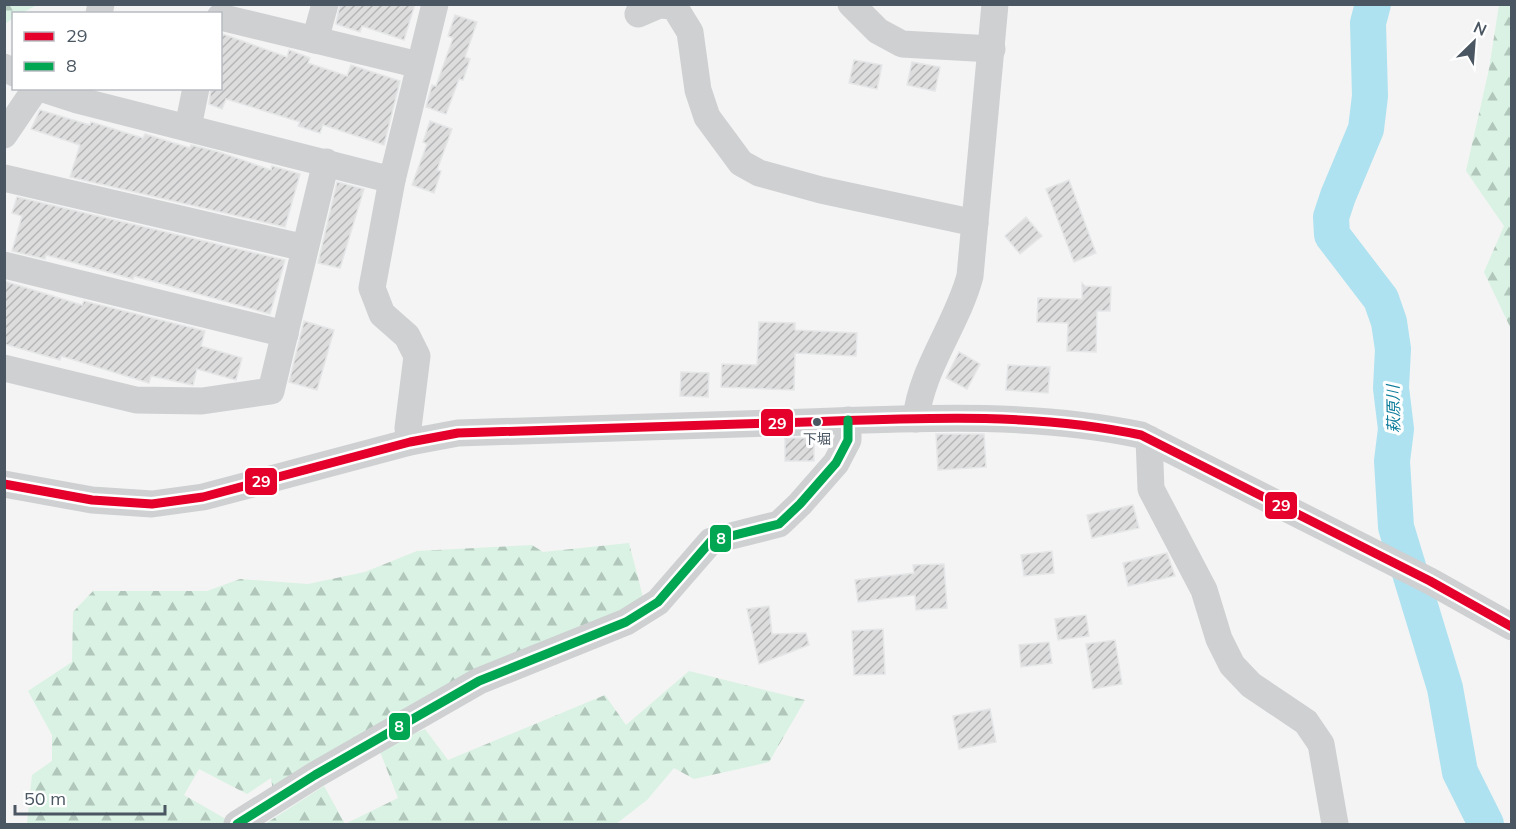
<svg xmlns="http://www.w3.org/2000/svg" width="1516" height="829" font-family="Mulish,'Noto Sans JP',sans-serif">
  <defs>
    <pattern id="forest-firs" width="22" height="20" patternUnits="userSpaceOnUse" patternTransform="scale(1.5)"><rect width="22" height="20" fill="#d9f2e3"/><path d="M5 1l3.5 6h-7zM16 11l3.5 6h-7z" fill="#b2c7bb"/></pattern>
    <pattern id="building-hatch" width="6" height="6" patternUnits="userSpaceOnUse" patternTransform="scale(1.5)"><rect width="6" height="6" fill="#ddddde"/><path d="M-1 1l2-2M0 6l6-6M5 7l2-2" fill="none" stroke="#b5b6b7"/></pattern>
  </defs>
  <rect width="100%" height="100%" fill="#f4f4f4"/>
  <g fill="url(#forest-firs)">
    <path d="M4 5 5 4 37 5 22 13 14 14 13 18 5 24Z"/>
    <path d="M1499 5H1512L1511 329 1484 272 1504 226 1466 171 1489 69Z"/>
    <path d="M629 543 644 601 273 791 271 778 247 794 199 769 184 795 231 822 227 824H5L27 823 32 775 52 761V735L28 691 72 662 73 612 93 591H207L240 579 308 584 365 572 417 551 532 545 543 552Z"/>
    <path d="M689 671 805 700 769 762 694 779 674 768 647 800 616 824H265L324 786 345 824 398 798 379 749 425 729 448 760 605 695 626 725Z"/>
  </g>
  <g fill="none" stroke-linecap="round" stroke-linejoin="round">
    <path stroke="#aee2f0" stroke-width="36" d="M1373 4 1368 23 1370 96 1366 129 1338 196 1331 217 1332 235 1381 299 1389 322 1393 349 1391 388 1396 429 1392 461 1396 527 1445 688 1460 772 1486 824"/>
  </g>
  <g fill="url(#building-hatch)" stroke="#e5e6e7" stroke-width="1.5">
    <path d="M340 4H415L404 40 362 26 360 32 336 24Z"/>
    <path d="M455 15 477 22 465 57 470 59 463 80 459 79 446 114 426 107 432 85 436 86 453 38 448 36Z"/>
    <path d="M220 33 287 57 289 50 310 58 308 63 347 76 351 65 400 81 384 145 323 125 320 133 298 126 300 122 226 99 222 109 209 104 211 88H220Z"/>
    <path d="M854 60 882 65 877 89 849 83Z"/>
    <path d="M912 62 940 67 935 91 907 85Z"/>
    <path d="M40 110 90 125 91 122 143 138 145 134 190 148 191 145 219 152 271 170 272 166 300 174 285 227 70 177 80 145 31 129Z"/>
    <path d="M430 121 452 129 437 170 441 171 434 193 412 185 427 144 423 142Z"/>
    <path d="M1069 180 1096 253 1074 262 1046 189Z"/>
    <path d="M337 182 364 189 340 268 318 263Z"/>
    <path d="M17 197 285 260 270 314 134 276 133 279 46 255 45 259 12 251 22 216 12 213Z"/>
    <path d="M1026 217 1042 236 1020 254 1005 236Z"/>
    <path d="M4 281 82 305 84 301 205 331 201 346 242 358 236 380 197 369 193 385 151 376 149 383 61 356 60 360 4 344Z"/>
    <path d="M1082 283 1085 286 1111 287 1110 311H1097L1096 352 1067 351 1068 323 1037 322 1038 298 1082 299Z"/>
    <path d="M304 321 334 330 317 390 289 382Z"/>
    <path d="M759 322 795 323V330L857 333 856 356 795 353 794 390 721 387 722 364 757 365Z"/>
    <path d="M959 352 980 364 967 389 946 378Z"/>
    <path d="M1008 365 1050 367 1048 393 1006 390Z"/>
    <path d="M681 372 709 373 708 397 680 396Z"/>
    <path d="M936 434H984L986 467 938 470Z"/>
    <rect x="785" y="438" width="29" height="23"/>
    <path d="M1133 505 1139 528 1092 538 1087 515Z"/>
    <path d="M1052 551 1054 573 1024 576 1021 555Z"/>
    <path d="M1167 553 1175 576 1128 586 1123 563Z"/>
    <path d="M944 564 947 608 916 610 915 595 858 602 855 580 914 573 913 565Z"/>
    <path d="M769 606 772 634 806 633 809 645 759 664 747 609Z"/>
    <path d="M1086 615 1089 636 1058 640 1055 619Z"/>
    <path d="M883 629 885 674 854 675 852 631Z"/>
    <path d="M1115 640 1122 684 1093 689 1086 644Z"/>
    <path d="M1049 642 1052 663 1021 667 1019 645Z"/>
    <path d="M990 709 996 742 959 749 953 716Z"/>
  </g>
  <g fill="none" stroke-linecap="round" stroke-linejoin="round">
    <g stroke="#ced0d2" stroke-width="27">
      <path d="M851 4 878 31 902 44 992 49"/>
      <path d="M99 14 101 4"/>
      <path d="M638 14 659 5 674 6 690 32 698 90 707 117 741 163 759 173 821 190 975 223"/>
      <path d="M220 17 419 65"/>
      <path d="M315 40 325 4"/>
      <path d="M4 67 14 73"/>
      <path d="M40 88 77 100 392 180"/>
      <path d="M188 127 196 88"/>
      <path d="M4 135 36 88"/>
      <path d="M4 178 305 248"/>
      <path d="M4 265 285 334"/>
      <path d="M4 368 136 400 202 401 271 391 326 162"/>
      <path d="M916 419C921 369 957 325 970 276L995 4"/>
      <path d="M1149 439 1151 489 1204 590 1219 639 1232 665 1251 685 1306 722 1321 744 1335 824"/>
      <path d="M410 442 408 428 417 356 407 336 382 314 372 288 392 180 435 4"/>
      <path d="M4 484 92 500 152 504 203 497 410 442 458 433C574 429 690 425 807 422 918 418 1032 412 1141 435L1430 581 1512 627"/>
      <path d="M237 824 315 775 479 681 626 622 658 602 711 541 779 524 800 504 836 463 848 440V420"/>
    </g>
    <defs>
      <path id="bus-1" d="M4 484 92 500 152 504 203 497 410 442 458 433C574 429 690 425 807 422 918 418 1032 412 1141 435L1430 581 1512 627"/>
      <path id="bus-2" d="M237 824 315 775 479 681 626 622 658 602 711 541 779 524 800 504 836 463 848 440V420"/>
    </defs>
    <use href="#bus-1" stroke="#fff" stroke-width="14"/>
    <use href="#bus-2" stroke="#fff" stroke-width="14"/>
    <use href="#bus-1" stroke="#e4002b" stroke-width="9"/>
    <use href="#bus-2" stroke="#00a651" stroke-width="9"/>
  </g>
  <circle fill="#4a5661" stroke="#fff" stroke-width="2" cx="817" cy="422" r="5"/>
  <g text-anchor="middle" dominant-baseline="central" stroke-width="6" stroke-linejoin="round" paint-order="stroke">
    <g font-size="14" fill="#4a5661" stroke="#fff">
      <text x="817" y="439">下堀</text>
    </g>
    <g font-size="16" font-style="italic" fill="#0c7c9b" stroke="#fff">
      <text transform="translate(1393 409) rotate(-91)">萩原川</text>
    </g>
  </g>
  <g stroke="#fff" stroke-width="2">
    <rect x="760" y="408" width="34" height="29" rx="6" fill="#e4002b"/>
    <rect x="244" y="467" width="34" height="29" rx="6" fill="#e4002b"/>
    <rect x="1264" y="491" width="34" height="29" rx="6" fill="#e4002b"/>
    <rect x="709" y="524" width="23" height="29" rx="6" fill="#00a651"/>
    <rect x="388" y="712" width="23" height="29" rx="6" fill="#00a651"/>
  </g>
  <g font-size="16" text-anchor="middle" font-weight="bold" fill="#fff">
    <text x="777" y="429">29</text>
    <text x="261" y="487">29</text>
    <text x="1281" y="511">29</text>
    <text x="721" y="544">8</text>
    <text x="399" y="732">8</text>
  </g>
  <rect width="1516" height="829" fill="none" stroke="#4a5661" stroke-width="12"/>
  <rect x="12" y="12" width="210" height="78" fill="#ffffff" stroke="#b7bbc0" stroke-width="1.5"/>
  <rect x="24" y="32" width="30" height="9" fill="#e4002b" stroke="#b7bbc0" stroke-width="1.5"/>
  <text x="66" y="42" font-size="18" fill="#4a5661">29</text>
  <rect x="24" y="62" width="30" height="9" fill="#00a651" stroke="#b7bbc0" stroke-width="1.5"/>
  <text x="66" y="72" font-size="18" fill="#4a5661">8</text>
  <g transform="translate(1474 42) rotate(25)" stroke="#ffffff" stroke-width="4.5" paint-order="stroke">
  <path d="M0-4.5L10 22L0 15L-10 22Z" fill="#4a5661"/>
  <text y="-9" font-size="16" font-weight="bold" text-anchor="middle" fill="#4a5661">N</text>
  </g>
  <path d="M15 805v9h150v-9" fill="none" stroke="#4a5661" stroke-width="3"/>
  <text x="24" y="805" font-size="18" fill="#4a5661" stroke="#ffffff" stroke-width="4.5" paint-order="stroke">50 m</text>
</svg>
